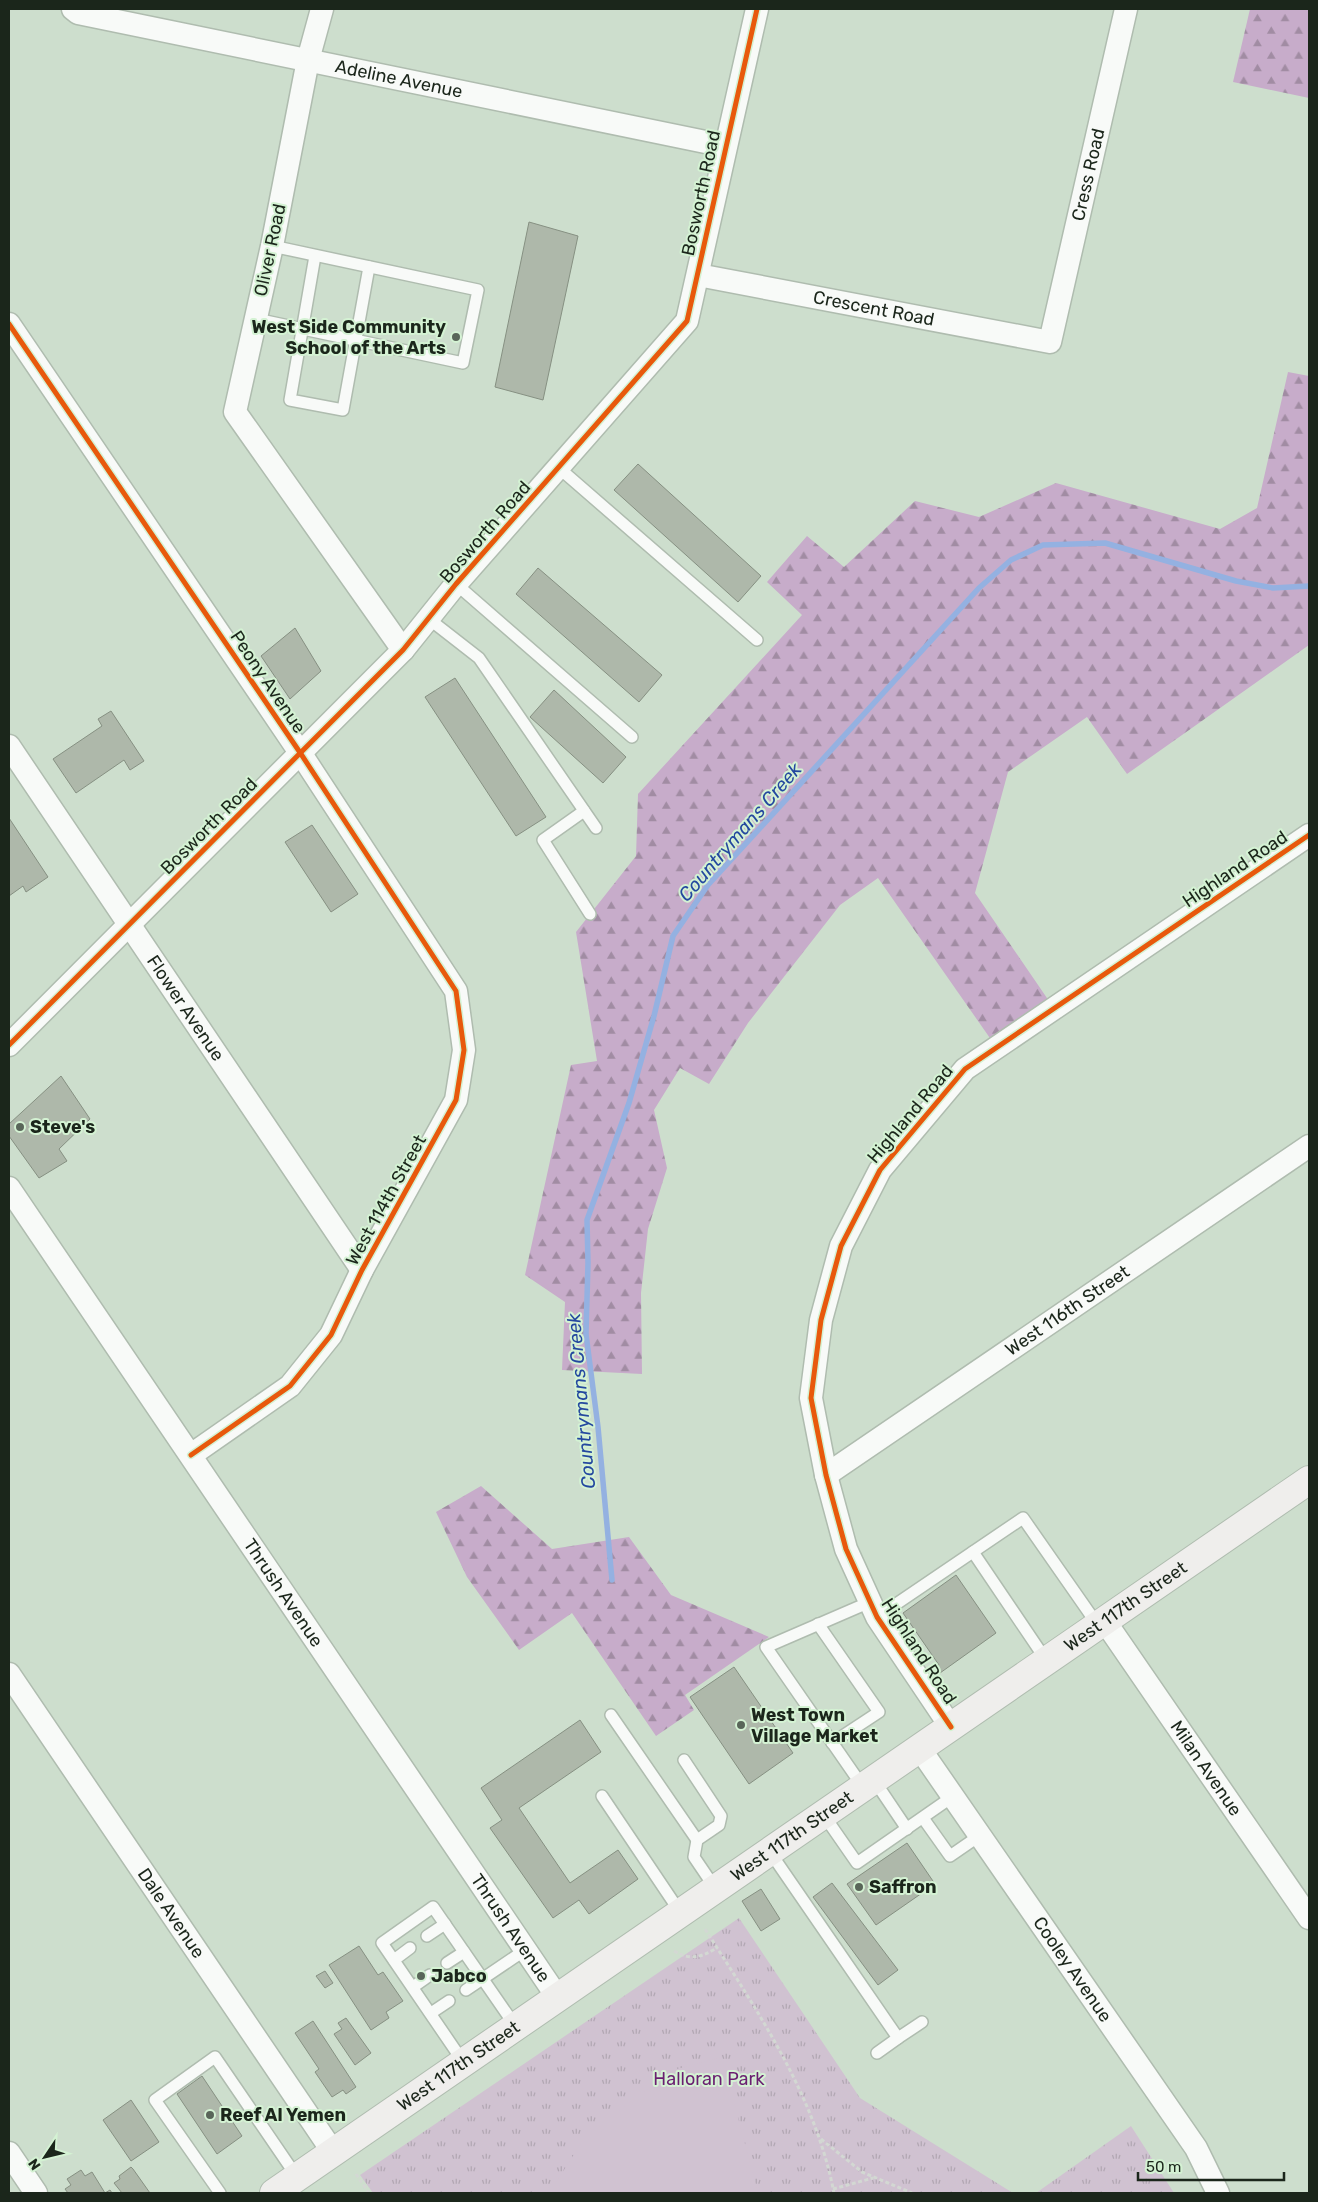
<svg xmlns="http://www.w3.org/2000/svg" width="1318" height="2202" font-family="Rubik,sans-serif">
  <defs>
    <pattern id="grass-tufts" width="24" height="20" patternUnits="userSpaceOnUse" patternTransform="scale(1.25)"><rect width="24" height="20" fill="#d0c2d1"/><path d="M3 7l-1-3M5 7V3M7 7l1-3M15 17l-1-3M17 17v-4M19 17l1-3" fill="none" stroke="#b2a7b3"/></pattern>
    <pattern id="forest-firs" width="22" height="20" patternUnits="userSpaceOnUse" patternTransform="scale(1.25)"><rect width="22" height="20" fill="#c7acca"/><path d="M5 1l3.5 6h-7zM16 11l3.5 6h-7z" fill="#a18ca3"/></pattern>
  </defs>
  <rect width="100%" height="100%" fill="#cddecd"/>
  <g fill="url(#grass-tufts)">
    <path d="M739 1918 860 2098 1013 2193H373L360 2175Z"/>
    <path d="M1131 2126 1174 2193H1036Z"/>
  </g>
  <g fill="url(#forest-firs)">
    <path d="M1250 9H1309V98L1233 82Z"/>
    <path d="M1288 372 1309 376V645L1127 774 1087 717 1008 772 975 893 1049 1001 992 1041 878 878 840 905 748 1023 709 1084 680 1068 654 1110 667 1168 648 1229 641 1293 642 1374 562 1370 565 1302 525 1275 571 1065 597 1061 576 932 636 856 638 794 802 615 767 582 807 536 844 567 915 501 979 517 1056 483 1220 529 1257 508Z"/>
    <path d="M481 1486 552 1549 629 1537 671 1595 769 1637 685 1695 694 1710 656 1736 572 1613 519 1650 467 1577 436 1512Z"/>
  </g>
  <path fill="#d0c2d1" d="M722 2057 758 2193H549L584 2139 640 2094 677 2069Z"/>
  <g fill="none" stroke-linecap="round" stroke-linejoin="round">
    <path stroke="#94b1e1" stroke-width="5.5" d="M612 1580 598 1427 586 1334 588 1263 587 1220 629 1103 654 1016 673 936 708 885 979 588 1011 560 1043 545 1105 543 1236 581 1273 588 1309 586"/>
  </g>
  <g fill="#aeb8aa" stroke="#869082">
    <path d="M529 222 578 236 543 400 495 387Z"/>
    <path d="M638 464 761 576 738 602 614 490Z"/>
    <path d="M538 568 662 675 639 702 516 594Z"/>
    <path d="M295 628 321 671 290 699 261 656Z"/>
    <path d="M455 678 546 817 516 836 425 697Z"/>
    <path d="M554 690 626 757 603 783 530 717Z"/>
    <path d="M111 711 144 761 130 770 124 760 76 793 53 759 102 726 98 719Z"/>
    <path d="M9 818 48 877 26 892 23 886 9 896Z"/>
    <path d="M312 825 358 894 331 912 285 842Z"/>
    <path d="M61 1076 90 1119 59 1149 67 1161 39 1178 9 1136V1124Z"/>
    <path d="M956 1575 996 1633 940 1673 936 1667 939 1665 903 1613Z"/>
    <path d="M734 1667 793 1753 749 1784 690 1697Z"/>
    <path d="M580 1720 601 1752 519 1808 570 1883 618 1850 638 1879 589 1914 579 1900 553 1918 490 1828 502 1820 481 1788Z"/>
    <path d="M907 1843 935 1884 876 1925 847 1884Z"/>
    <path d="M832 1883 898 1970 878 1985 813 1897Z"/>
    <path d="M761 1889 780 1919 761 1931 742 1901Z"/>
    <path d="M359 1946 378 1975 383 1972 403 2001 386 2012 389 2018 371 2030 329 1965Z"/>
    <path d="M325 1971 333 1983 325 1988 316 1976Z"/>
    <path d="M346 2018 371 2053 355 2065 334 2034 342 2029 338 2023Z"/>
    <path d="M313 2021 356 2087 346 2094 343 2090 332 2097 315 2072 319 2069 295 2033Z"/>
    <path d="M202 2076 242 2136 217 2154 177 2094Z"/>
    <path d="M131 2100 159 2142 131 2161 103 2120Z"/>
    <path d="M131 2167 133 2169 150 2193H122L114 2183 120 2179 119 2176Z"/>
    <path d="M81 2170 85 2176 92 2172 105 2193 110 2190 112 2193H68L65 2189 71 2185 67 2179Z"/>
  </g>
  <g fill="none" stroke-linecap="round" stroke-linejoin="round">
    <defs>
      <g id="lane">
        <path d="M315 256 290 400 343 410 369 267"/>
        <path d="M256 319 463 363 478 290 272 246"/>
        <path d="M559 468 757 640"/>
        <path d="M456 584 632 737"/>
        <path d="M429 619 479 658 596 828"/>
        <path d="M584 811 543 840 590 914"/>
        <path d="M973 1552 1046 1660"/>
        <path d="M877 1617 1023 1518 1097 1624"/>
        <path d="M818 1624 879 1712 832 1743"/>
        <path d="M611 1715 697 1840"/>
        <path d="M684 1760 721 1816 719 1825 697 1840 694 1857 715 1888"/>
        <path d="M874 1780 907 1829"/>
        <path d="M863 1787 766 1647 870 1602"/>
        <path d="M602 1796 680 1912"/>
        <path d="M823 1814 857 1863 952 1797"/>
        <path d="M923 1818 950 1856 979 1836"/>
        <path d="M770 1852 898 2038 922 2022"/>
        <path d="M427 1936 445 1924"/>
        <path d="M394 1960 410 1948"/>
        <path d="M447 1963 464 1952"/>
        <path d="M413 1987 430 1975"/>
        <path d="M466 1990 525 1950"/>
        <path d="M431 2013 449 2001"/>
        <path d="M877 2053 898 2038"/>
        <path d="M464 2063 382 1943 433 1907 516 2027"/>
        <path d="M220 2193 155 2100 215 2057 297 2177"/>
      </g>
      <g id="street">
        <path id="s1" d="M73 9 78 13 725 146"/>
        <path d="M322 9 308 60 272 246 235 412 403 650"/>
        <path id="s2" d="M698 275 1050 342 1126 9"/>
        <path d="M9 324 301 754 456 991 464 1050 456 1100 362 1270 331 1335 290 1386 191 1455"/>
        <path id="s3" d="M9 746 362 1270"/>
        <path d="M9 1045 403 650 456 584 687 321 757 9"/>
        <path id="s4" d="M9 1188 558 1998"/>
        <path id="s5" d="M826 1475 1309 1146"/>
        <path id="s6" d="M1104 1620 1309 1918"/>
        <path id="s7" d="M9 1674 333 2152"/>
        <path d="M951 1727 877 1617 846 1549 826 1475 811 1398 821 1320 841 1246 880 1170 965 1069 1309 835"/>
        <path id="s8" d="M920 1749 1196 2148 1218 2193"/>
        <path d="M9 2153 36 2193"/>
      </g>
      <g id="secondary">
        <path id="s9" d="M274 2193 1309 1480"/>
      </g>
    </defs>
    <use href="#lane" stroke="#afbcaf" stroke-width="14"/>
    <use href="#street" stroke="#afbcaf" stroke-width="25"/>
    <use href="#secondary" stroke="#afbcaf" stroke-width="30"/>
    <g stroke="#d3d8d3" stroke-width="3" stroke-dasharray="4 2.5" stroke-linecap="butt">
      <path d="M705 1929C758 2012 815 2095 834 2193"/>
      <path d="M674 1951C691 1961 701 1957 717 1948"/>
      <path d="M821 2139 862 2172 912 2193"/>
      <path d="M356 2174 369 2193"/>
      <path d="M833 2189 873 2178"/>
    </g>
    <use href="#lane" stroke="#f8faf8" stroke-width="11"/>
    <use href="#street" stroke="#f8faf8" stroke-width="22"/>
    <use href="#secondary" stroke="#efeeec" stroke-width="28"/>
    <defs>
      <g id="cycleway">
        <path d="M9 324 301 754 456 991 464 1050 456 1100 362 1270 331 1335 290 1386 191 1455"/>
        <path d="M9 1045 403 650 456 584 687 321 757 9"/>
        <path d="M951 1727 877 1617 846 1549 826 1475 811 1398 821 1320 841 1246 880 1170 965 1069 1309 835"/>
      </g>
    </defs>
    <use href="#cycleway" stroke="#d4f2d3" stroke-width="8"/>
    <use href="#cycleway" stroke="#e8590c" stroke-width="5"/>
  </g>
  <g fill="#596659" stroke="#d4f2d3" stroke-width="2">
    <circle cx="456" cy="337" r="5"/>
    <circle cx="20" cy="1127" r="5"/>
    <circle cx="741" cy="1725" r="5"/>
    <circle cx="859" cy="1887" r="5"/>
    <circle cx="421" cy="1976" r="5"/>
    <circle cx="210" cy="2115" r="5"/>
  </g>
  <g text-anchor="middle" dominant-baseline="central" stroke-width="4" stroke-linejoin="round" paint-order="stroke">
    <g font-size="18" fill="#1b261b" stroke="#d4f2d3">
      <text stroke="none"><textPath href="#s1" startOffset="334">Adeline Avenue</textPath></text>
      <text stroke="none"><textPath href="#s2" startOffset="530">Cress Road</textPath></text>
      <text transform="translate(701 193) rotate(-78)">Bosworth Road</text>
      <text transform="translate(270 250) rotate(-78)">Oliver Road</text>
      <text stroke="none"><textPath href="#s2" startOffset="179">Crescent Road</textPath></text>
      <text transform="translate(485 532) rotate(-49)">Bosworth Road</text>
      <text transform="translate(268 682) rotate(56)">Peony Avenue</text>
      <text transform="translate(209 826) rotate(-45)">Bosworth Road</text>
      <text transform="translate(1235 869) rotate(-34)">Highland Road</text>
      <text stroke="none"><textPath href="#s3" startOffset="316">Flower Avenue</textPath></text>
      <text transform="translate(910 1114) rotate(-50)">Highland Road</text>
      <text transform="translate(386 1200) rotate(-61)">West 114th Street</text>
      <text stroke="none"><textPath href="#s5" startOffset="292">West 116th Street</textPath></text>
      <text stroke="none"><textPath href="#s4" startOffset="489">Thrush Avenue</textPath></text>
      <text stroke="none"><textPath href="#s9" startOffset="1034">West 117th Street</textPath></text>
      <text transform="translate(919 1651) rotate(57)">Highland Road</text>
      <text stroke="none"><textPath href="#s6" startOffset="180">Milan Avenue</textPath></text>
      <text stroke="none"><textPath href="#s9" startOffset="629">West 117th Street</textPath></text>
      <text stroke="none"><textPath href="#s7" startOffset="289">Dale Avenue</textPath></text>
      <text stroke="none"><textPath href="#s4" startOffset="894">Thrush Avenue</textPath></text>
      <text stroke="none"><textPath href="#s8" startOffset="268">Cooley Avenue</textPath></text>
      <text stroke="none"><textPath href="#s9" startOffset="224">West 117th Street</textPath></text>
    </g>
    <g font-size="18" font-weight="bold" fill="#1b261b" stroke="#d4f2d3" text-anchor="start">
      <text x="446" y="327" text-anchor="end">West Side Community<tspan x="446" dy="21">School of the Arts</tspan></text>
      <text x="30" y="1127">Steve's</text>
      <text x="751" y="1715">West Town<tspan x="751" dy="21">Village Market</tspan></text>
      <text x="869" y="1887">Saffron</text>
      <text x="431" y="1976">Jabco</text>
      <text x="220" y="2115">Reef Al Yemen</text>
    </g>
    <g font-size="18" fill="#6a1f71" stroke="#d4f2d3">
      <text x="709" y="2079">Halloran Park</text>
    </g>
    <g font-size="19" font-style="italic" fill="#24489f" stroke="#d4f2d3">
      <text transform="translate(740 832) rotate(-49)">Countrymans Creek</text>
      <text transform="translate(581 1401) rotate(-95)">Countrymans Creek</text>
    </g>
  </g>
  <rect width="1318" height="2202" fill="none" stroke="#1b261b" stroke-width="20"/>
  <g transform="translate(45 2157) rotate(235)" stroke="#d4f2d3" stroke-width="4" paint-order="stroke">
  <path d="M0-4L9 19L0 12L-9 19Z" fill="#1b261b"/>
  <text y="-8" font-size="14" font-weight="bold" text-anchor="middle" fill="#1b261b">N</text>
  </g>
  <path d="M1138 2172v8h146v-8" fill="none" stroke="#1b261b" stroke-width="2.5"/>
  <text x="1146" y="2172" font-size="15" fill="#1b261b" stroke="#d4f2d3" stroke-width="4" paint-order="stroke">50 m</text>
</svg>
